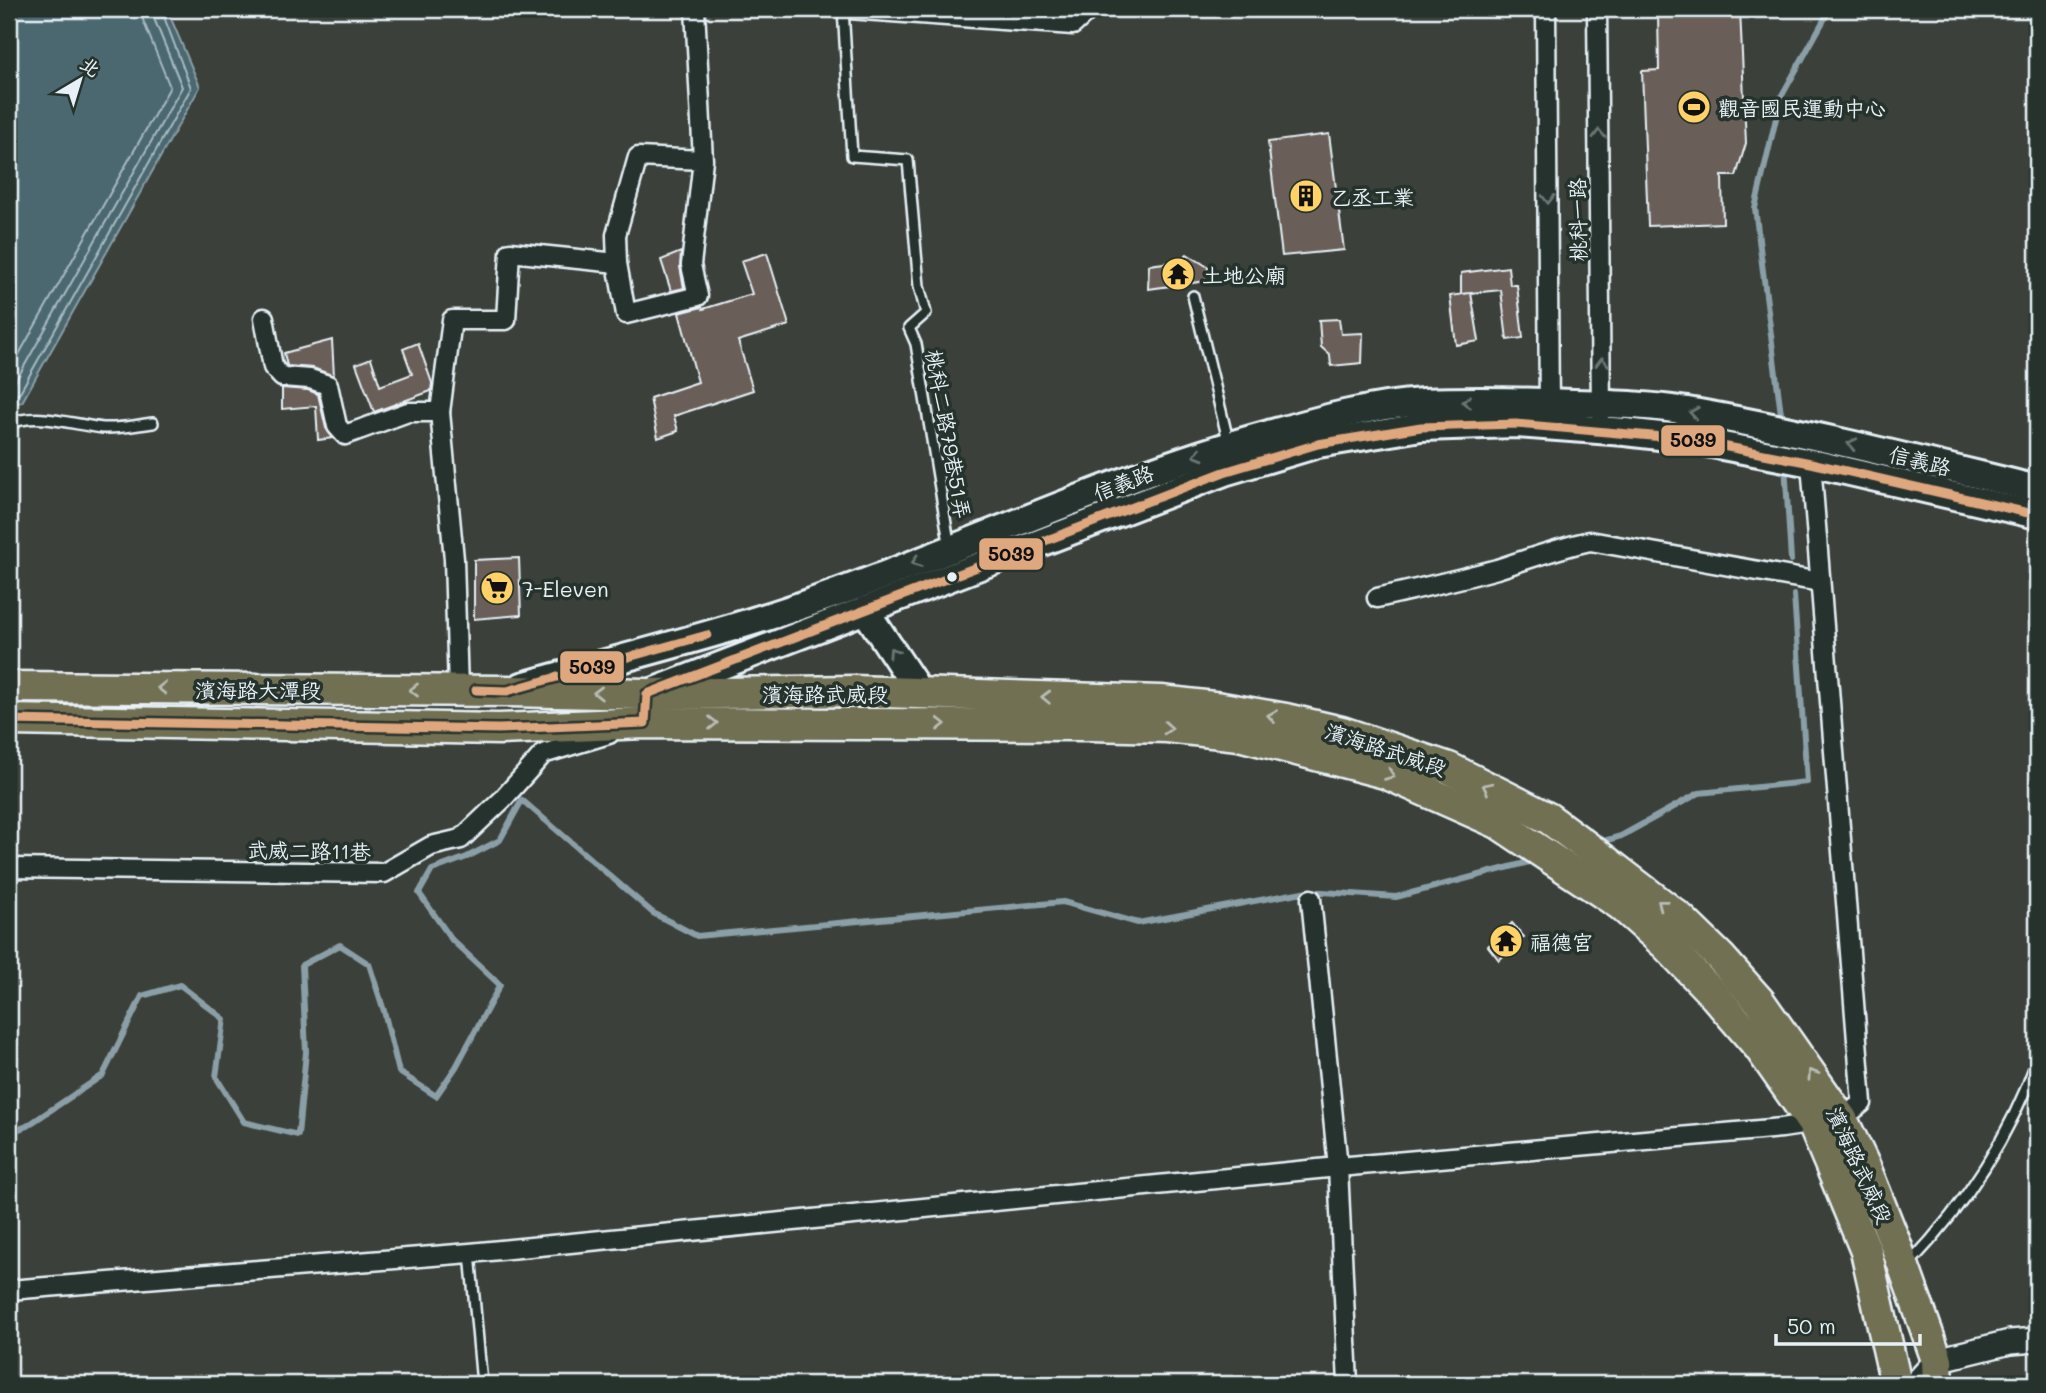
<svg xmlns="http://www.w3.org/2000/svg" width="2046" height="1393" font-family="Mali,'LXGW WenKai TC',sans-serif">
  <rect width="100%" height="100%" fill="#3b403a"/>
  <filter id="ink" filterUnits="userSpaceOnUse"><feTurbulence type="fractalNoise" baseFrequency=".0143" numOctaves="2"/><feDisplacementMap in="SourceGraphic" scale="14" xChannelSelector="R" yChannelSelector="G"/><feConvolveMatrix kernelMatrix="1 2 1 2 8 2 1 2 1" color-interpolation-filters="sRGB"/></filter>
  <g filter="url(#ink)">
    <path fill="#4b6871" stroke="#8a9fa7" stroke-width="2" d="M9 9H167L200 87 22 402 9 404Z"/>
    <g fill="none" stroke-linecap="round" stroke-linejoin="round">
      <g stroke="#a9bac2" stroke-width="2">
        <path d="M9 372 170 87 143 20 142 9"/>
        <path d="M9 388 13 386 182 87 153 16 152 9"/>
        <path d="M9 397 19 394 191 88 161 9"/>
      </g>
      <g stroke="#8a9fa7" stroke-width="6">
        <path d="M1782 422 1755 208 1781 97 1830 9"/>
        <path d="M1785 464 1791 560"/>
        <path d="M1597 843 1621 836 1699 793 1807 782 1794 595"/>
        <path d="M9 1133 27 1126 103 1075 142 996 180 985 224 1019 216 1077 244 1122 298 1135 306 1052 302 965 340 945 369 964 384 1011 399 1072 436 1096 456 1067 500 985 452 940 419 893 432 870 467 857 500 840 522 800 653 913 697 936 1063 902 1138 923 1308 891 1396 897 1529 862"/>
      </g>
    </g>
    <g fill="#6b5e58" stroke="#e8f1f8" stroke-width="2">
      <path d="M1740 9 1746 143 1736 176H1722L1723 223 1648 226 1642 71 1659 70 1658 14Z"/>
      <path d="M1329 134 1344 250 1282 256 1268 142Z"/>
      <path d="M681 252 680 267 684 288 671 291 661 260Z"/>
      <path d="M767 253 789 325 738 341 753 390 674 416 678 431 658 438 650 398 698 382 679 313 702 307 703 309 752 294 741 261Z"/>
      <path d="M1187 254 1208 267 1206 281 1148 289 1149 265 1180 261Z"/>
      <path d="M1508 267 1510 285H1517L1523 338 1507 340 1501 290 1471 293 1479 341 1456 345 1450 296 1470 293 1461 294V273Z"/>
      <path d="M1339 319 1341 334 1363 333 1362 363 1331 366 1330 355 1321 347 1319 320Z"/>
      <path d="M332 340 334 376 313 368 287 366 284 353Z"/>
      <path d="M418 343 432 383 431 391 374 412 356 364 371 358 380 386 412 374 403 349Z"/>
      <path d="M282 388 308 390 318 394 326 428 333 438 318 440 316 406 282 409Z"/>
      <path d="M519 558 521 615 474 619V560Z"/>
      <path d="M1512 923 1524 937 1499 960 1488 946Z"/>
    </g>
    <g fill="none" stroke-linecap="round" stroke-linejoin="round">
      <defs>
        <g id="service">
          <path d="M843 9 852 156 908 160 919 286 926 313 909 328 916 344 950 548"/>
          <path d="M1193 296 1229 444"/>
          <path d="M9 424C37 411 73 425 103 428 119 429 137 425 153 423"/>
          <path d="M470 1253 482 1384"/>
          <path d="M1909 1264C1964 1206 2010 1136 2037 1060"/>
        </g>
        <g id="minor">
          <path d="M695 9 703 160 691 265 698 296 626 314 617 263 616 235 638 157 703 160"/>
          <path d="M849 9 1073 25 1090 9"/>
          <path d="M1546 9 1549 411"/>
          <path d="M1597 9 1601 412"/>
          <path d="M264 318 273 367 282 377 310 379 328 385 337 426 345 435 408 412H440L452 320H506L510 252 617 263"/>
          <path d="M440 412 454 559 458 690"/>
          <path d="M1377 598C1417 589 1457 580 1497 569 1528 559 1558 548 1590 541L1820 582"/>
          <path d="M9 868 384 873 431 846 461 839 502 800 543 754 609 734"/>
          <path d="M1311 899 1338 1167 1348 1384"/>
          <path d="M9 1290 470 1253 1338 1167 1782 1128 1842 1119 1862 1103 1811 463"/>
        </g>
        <path id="tertiary" d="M1915 1384 1937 1360 2010 1342 2037 1340"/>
        <g id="secondary">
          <path d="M865 610 920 693"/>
          <path d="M522 686C621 658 721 634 817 600 969 547 1114 476 1269 434 1319 420 1371 405 1423 402 1473 400 1523 401 1573 403 1615 404 1657 405 1699 413 1812 433 1925 462 2037 489"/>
          <path d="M655 691 1224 472 1318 444 1421 427 1516 424 1625 432 1686 439 1811 463 2037 515"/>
        </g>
        <g id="primary">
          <path d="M9 687 507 691 647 694 853 691 1161 701 1222 708 1286 719 1342 732 1449 768 1548 818 1594 852 1681 919 1720 957 1760 1002 1842 1119 1865 1167 1896 1245 1937 1360 1938 1384"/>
          <path d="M9 720 499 729 645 723 1089 725 1167 727 1239 735 1385 773 1498 823 1621 905 1666 945 1715 996 1759 1047 1813 1124 1835 1176 1866 1251 1896 1384"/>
        </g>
      </defs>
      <use href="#service" stroke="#e8f1f8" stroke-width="14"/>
      <use href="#minor" stroke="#e8f1f8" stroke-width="23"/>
      <use href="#tertiary" stroke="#e8f1f8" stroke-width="28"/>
      <use href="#secondary" stroke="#e8f1f8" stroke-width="32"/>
      <use href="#primary" stroke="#e8f1f8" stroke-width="35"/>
      <use href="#service" stroke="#26332d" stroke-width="9"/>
      <use href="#minor" stroke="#26332d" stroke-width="18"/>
      <use href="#tertiary" stroke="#26332d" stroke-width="23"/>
      <use href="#secondary" stroke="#26332d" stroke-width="26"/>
      <use href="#primary" stroke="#716f52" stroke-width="30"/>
      <defs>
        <g id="bus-1">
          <path d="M476 690 507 691 707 635"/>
          <path d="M9 720 499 729 645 723 647 694 1224 472 1318 444 1421 427 1516 424 1686 439 1811 463 2037 515"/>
        </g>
      </defs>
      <use href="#bus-1" stroke="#26332d" stroke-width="14"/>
      <use href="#bus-1" stroke="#dfa77e" stroke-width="9"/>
    </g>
    <defs><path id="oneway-chevron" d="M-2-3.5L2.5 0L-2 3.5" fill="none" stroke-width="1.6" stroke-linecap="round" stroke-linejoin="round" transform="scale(1.75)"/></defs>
    <g stroke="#6a7674">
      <use href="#oneway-chevron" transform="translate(1599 134) rotate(-91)"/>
      <use href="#oneway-chevron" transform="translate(1548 199) rotate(90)"/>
      <use href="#oneway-chevron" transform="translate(1602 362) rotate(-91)"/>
      <use href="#oneway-chevron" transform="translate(1467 402) rotate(179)"/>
      <use href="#oneway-chevron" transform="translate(1694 413) rotate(-171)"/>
      <use href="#oneway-chevron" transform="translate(1852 444) rotate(-167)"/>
      <use href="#oneway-chevron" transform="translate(1198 455) rotate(163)"/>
      <use href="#oneway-chevron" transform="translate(916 562) rotate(159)"/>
      <use href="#oneway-chevron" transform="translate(893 652) rotate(-123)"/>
    </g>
    <g stroke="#b8bdb6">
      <use href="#oneway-chevron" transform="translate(162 688) rotate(-180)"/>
      <use href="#oneway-chevron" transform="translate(414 690) rotate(-180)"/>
      <use href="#oneway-chevron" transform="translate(598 693) rotate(-179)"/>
      <use href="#oneway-chevron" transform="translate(1046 697) rotate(-178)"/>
      <use href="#oneway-chevron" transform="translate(1272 716) rotate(-170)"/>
      <use href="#oneway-chevron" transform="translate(713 723)"/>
      <use href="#oneway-chevron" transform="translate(941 724)"/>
      <use href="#oneway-chevron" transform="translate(1168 728) rotate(4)"/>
      <use href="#oneway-chevron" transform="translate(1390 775) rotate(21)"/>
      <use href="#oneway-chevron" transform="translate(1487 787) rotate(-154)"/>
      <use href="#oneway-chevron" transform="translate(1662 904) rotate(-142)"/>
      <use href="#oneway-chevron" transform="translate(1812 1074) rotate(-124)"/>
    </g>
  </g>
  <defs>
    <symbol id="stadium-disc" viewBox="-11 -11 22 22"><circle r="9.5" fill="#ffd166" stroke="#26332d"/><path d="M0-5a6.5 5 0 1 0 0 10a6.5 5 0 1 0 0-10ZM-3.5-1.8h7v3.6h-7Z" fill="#111"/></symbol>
    <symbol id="building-disc" viewBox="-11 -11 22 22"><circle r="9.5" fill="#ffd166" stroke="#26332d"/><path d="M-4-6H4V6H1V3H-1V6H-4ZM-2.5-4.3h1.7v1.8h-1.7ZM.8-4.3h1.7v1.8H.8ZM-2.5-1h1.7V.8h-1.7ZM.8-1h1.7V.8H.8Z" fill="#111"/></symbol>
    <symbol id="temple-disc" viewBox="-11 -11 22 22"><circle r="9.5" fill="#ffd166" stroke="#26332d"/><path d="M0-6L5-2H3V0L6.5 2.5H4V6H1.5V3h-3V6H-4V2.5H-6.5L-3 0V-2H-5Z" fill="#111"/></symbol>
    <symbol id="supermarket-disc" viewBox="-11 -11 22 22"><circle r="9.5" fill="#ffd166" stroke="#26332d"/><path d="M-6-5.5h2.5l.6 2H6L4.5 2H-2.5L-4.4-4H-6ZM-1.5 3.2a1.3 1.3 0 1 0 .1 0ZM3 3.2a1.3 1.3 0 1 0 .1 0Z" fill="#111"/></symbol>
  </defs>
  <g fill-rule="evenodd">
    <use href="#stadium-disc" x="1675" y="88" width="38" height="38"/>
    <use href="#building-disc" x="1287" y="177" width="38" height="38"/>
    <use href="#temple-disc" x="1159" y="255" width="38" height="38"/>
    <use href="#supermarket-disc" x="478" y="569" width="38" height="38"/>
    <use href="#temple-disc" x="1487" y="922" width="38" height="38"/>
  </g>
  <circle fill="#e8f1f8" stroke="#26332d" stroke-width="2.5" cx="952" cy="577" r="6"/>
  <g text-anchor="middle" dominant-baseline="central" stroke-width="7" stroke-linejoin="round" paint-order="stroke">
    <g font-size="21" fill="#e8f1f8" stroke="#26332d" text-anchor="start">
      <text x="1718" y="107">觀音國民運動中心</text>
      <text x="1330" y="196">乙丞工業</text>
      <text x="1202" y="274">土地公廟</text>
      <text x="522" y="588">7-Eleven</text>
      <text x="1530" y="941">福德宮</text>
    </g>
    <g font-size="21" fill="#e8f1f8" stroke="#26332d">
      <text transform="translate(1577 220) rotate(-91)">桃科一路</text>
      <text transform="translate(949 434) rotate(80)">桃科二路79巷51弄</text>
      <text transform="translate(1920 460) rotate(14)">信義路</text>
      <text transform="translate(1123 482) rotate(-21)">信義路</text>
      <text x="258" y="689">濱海路大潭段</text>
      <text x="825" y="693">濱海路武威段</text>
      <text transform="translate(1386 749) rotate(18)">濱海路武威段</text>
      <text transform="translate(309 850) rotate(1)">武威二路11巷</text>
      <text transform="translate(1860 1165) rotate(65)">濱海路武威段</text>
    </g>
  </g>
  <g stroke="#26332d" stroke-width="2.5">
    <rect x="1660" y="424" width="66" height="33" rx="7" fill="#dfa77e"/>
    <rect x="978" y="537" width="66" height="34" rx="7" fill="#dfa77e"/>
    <rect x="559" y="650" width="66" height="34" rx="7" fill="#dfa77e"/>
  </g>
  <g font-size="19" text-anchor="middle" font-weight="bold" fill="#111">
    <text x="1693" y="447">5039</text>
    <text x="1011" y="561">5039</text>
    <text x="592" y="674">5039</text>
  </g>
  <rect width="2046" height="1393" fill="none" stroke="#26332d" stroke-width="35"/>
  <rect x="18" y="18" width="2011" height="1358" fill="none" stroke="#e8f1f8" stroke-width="2.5" filter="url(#ink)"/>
  <g transform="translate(80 80) rotate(38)" stroke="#26332d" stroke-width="5" paint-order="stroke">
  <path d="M0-5L12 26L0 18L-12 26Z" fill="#e8f1f8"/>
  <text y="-10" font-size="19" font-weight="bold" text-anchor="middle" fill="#e8f1f8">北</text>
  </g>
  <path d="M1776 1334v10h144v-10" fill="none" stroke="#e8f1f8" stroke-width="3.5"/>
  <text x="1787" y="1334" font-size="21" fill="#e8f1f8" stroke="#26332d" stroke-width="5" paint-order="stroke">50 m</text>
</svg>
